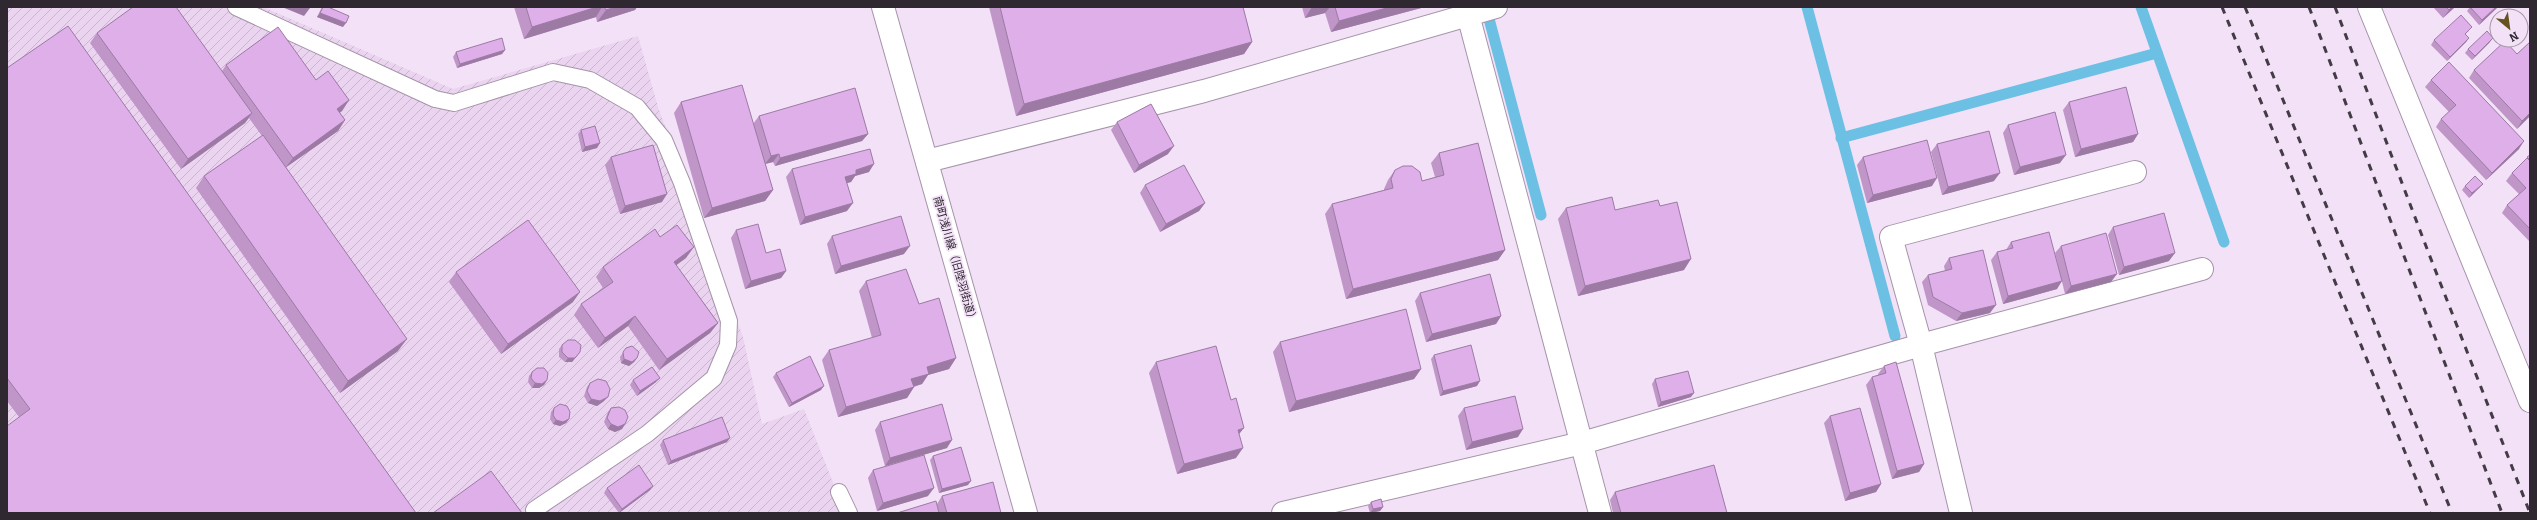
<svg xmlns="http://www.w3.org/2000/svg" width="2537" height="520" font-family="Bitter,'Noto Sans JP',serif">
  <defs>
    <pattern id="industrial-furrows" width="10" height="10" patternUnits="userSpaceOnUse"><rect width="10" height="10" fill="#ead4ef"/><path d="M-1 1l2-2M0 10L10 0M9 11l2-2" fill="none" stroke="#c9b6cd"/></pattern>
  </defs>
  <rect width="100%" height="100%" fill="#f3e1f7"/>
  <path fill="url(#industrial-furrows)" d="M7 7H263L453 89 638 36 658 107 743 337 762 424 804 409 845 513H7Z"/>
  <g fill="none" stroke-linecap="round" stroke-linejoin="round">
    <g stroke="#6bc0e4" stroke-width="11">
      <path d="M1807 7 1895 336"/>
      <path d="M2141 7 2224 242"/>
      <path d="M1488 15 1541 215"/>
      <path d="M1841 138 2157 53"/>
    </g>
    <defs>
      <g id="service">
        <path d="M236 7 435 99 454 103 553 72 590 80 637 107 664 140 682 183 729 321 728 345 714 378 647 434 534 510"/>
        <path d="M839 492 849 513"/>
      </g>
      <g id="minor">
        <path d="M1466 7 1600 513"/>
        <path d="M2369 7 2530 401"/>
        <path d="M927 161 1204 91 1496 7"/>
        <path d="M1283 513 1582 443 1921 345 2202 269"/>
        <path d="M1961 513 1921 345 1891 237 2135 172"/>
      </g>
      <path id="tertiary" d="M883 7 1026 513"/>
    </defs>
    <use href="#service" stroke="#a594a9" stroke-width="18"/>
    <use href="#minor" stroke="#a594a9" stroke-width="24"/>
    <use href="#tertiary" stroke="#a594a9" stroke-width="24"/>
    <use href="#service" stroke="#fff" stroke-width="16"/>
    <use href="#minor" stroke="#fff" stroke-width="22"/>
    <use href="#tertiary" stroke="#fff" stroke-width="22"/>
    <g stroke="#433b45" stroke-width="3" stroke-dasharray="7 7" stroke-linecap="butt">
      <path d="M2222 7 2430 513"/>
      <path d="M2245 7 2452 513"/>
      <path d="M2309 7 2502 513"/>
      <path d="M2335 7 2429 254 2530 513"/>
    </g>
  </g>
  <g fill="#c096c9">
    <path d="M322 7H328L343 27 317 17Z"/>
    <path d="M514 7H637L635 10 597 22 596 17 524 39Z"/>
    <path d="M989 7H1243L1252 42 1244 54 1016 116Z"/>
    <path d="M1302 7H1425L1331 32 1325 13 1305 18Z"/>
    <path d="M2433 7H2455L2443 18Z"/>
    <path d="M2470 7H2498L2479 25 2467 11Z"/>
    <path d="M2469 31 2465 34 2469 38 2466 42 2447 61 2431 45 2434 40Z"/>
    <path d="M97 33 222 71 226 65 316 80 349 100 342 111 339 113 345 120 338 131 286 167 398 351 340 393 196 188 204 176 262 136 249 118 245 123 181 169 90 43Z"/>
    <path d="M2490 42 2472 60 2465 53 2468 49Z"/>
    <path d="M2530 42V116L2517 129 2469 78 2474 70 2517 54Z"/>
    <path d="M505 50 502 54 457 68 453 57 456 52Z"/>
    <path d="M7 68 416 513 19 417 7 401Z"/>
    <path d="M2431 80 2519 149 2486 180 2436 127 2441 119 2449 112 2425 87Z"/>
    <path d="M681 102 753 124 759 116 868 134 862 141 775 166 773 162 765 164 773 190 765 201 704 218 674 113Z"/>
    <path d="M2069 102 2138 134 2133 142 2075 157 2063 110Z"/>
    <path d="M1117 122 1168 154 1134 173 1111 130Z"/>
    <path d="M2008 125 2060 163 2014 175 2003 133Z"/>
    <path d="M581 130 597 148 582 152 578 134Z"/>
    <path d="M1937 144 1994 181 1942 195 1931 152Z"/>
    <path d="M1439 153 1505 250 1498 260 1346 299 1325 214 1332 204 1384 190V189L1388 180 1395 170 1422 181 1435 177 1431 163Z"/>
    <path d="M2530 155V242L2502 213 2507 205 2519 194 2506 181 2512 173Z"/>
    <path d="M611 157 662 202 620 214 605 165Z"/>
    <path d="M1863 157 1932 186 1867 203 1857 165Z"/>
    <path d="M792 169 869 172 855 176 851 182 847 183V211L800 225 786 177Z"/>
    <path d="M2483 184 2469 198 2462 190 2465 186Z"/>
    <path d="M1145 185 1205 203 1199 211 1160 232 1140 193Z"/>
    <path d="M1660 206 1684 270 1578 296 1558 219 1566 208 1615 210Z"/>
    <path d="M2113 227 2169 261 2119 275 2108 235Z"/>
    <path d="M736 230 786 271 781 278 745 289 731 238Z"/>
    <path d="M832 236 904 254 835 274 827 244Z"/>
    <path d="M660 237 686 258 676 265 718 323 710 333 659 370 628 326 598 348 574 315 581 304 603 288 596 277 603 267Z"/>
    <path d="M2011 242 2057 289 2003 304 1991 260 1997 252 2006 250Z"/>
    <path d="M2061 246 2111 282 2065 294 2055 253Z"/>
    <path d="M1949 258 1990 313 1956 321 1928 305 1922 282 1928 275 1945 271 1944 266Z"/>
    <path d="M456 272 573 302 501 354 449 282Z"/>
    <path d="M866 281 919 304 956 358 949 369 928 375 922 384 914 387 907 398 838 417 822 360 829 350 872 338 859 291Z"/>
    <path d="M1420 293 1501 316 1496 324 1426 342 1415 301Z"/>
    <path d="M1280 342 1421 369 1414 379 1289 412 1273 352Z"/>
    <path d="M562 345 577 356 572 362H565L559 357V349Z"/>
    <path d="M626 348 637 358 634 362 629 366 621 363 620 357Z"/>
    <path d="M1434 355 1477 386 1440 396 1431 359Z"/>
    <path d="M1156 362 1236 458 1177 474 1149 373Z"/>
    <path d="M1884 366 1924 464 1919 472 1892 479 1866 385 1872 377 1878 375V374Z"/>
    <path d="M532 372 547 380 544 385 539 388H532L528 382 529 376Z"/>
    <path d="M776 373 821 390 789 407 773 377Z"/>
    <path d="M1655 379 1691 397 1658 407 1652 384Z"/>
    <path d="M633 380 656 382 637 396 630 385Z"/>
    <path d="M590 383 604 401 597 406 588 403 584 396 587 387Z"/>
    <path d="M554 408 569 419 566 423 560 426 553 424 550 419 551 412Z"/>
    <path d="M611 408 625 424 622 429 615 432 608 429 604 422 608 412Z"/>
    <path d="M1464 408 1518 437 1466 450 1458 416Z"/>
    <path d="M1830 416 1881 484 1876 492 1845 501 1824 423Z"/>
    <path d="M880 422 947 448 885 466 875 430Z"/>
    <path d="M663 440 727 442 668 465 660 445Z"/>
    <path d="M933 456 968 485 939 493 930 460Z"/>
    <path d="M873 470 928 496 877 511 868 478Z"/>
    <path d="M653 486 650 490 619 513 604 493 607 488Z"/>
    <path d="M1615 492 1727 513H1613L1610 500Z"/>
    <path d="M942 496 1001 513H897L937 504Z"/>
    <path d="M1371 502 1383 507 1380 511 1370 513 1368 506Z"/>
  </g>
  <g fill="#9c7aa4">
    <path d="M282 7H308L310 8 304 16Z"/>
    <path d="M597 7H602L596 17 524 39 532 27Z"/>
    <path d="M616 7H637L635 10 597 22 606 10Z"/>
    <path d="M1312 7H1330L1325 13 1305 18Z"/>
    <path d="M1390 7H1425L1331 32 1339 21Z"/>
    <path d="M2452 7H2455L2443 18 2449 10Z"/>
    <path d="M2496 7H2498L2479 25 2482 20Z"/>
    <path d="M320 13 346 23 343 27 317 17Z"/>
    <path d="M2469 38 2466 42 2447 61 2450 57Z"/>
    <path d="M2493 38 2490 42 2472 60 2475 56Z"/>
    <path d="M1252 42 1244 54 1016 116 1024 104Z"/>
    <path d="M505 50 502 54 457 68 460 64Z"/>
    <path d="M349 100 342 111 330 120 337 109Z"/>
    <path d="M252 113 245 123 181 169 188 159Z"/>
    <path d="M2530 113V116L2517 129 2522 121Z"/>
    <path d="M345 120 338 131 285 168 293 158Z"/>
    <path d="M868 134 862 141 775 166 780 158Z"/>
    <path d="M2138 134 2133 142 2075 157 2081 149Z"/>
    <path d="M2524 141 2519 149 2486 180 2492 173Z"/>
    <path d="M600 143 597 148 582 152 585 147Z"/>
    <path d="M1174 146 1168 154 1134 173 1139 165Z"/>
    <path d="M779 154 773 162 765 164 771 156Z"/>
    <path d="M2066 155 2060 163 2014 175 2020 167Z"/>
    <path d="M874 164 869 172 855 176 851 182 840 185 845 177 856 170Z"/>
    <path d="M2000 173 1994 181 1942 195 1948 187Z"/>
    <path d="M1937 178 1932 186 1867 203 1873 195Z"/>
    <path d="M2483 184 2469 198 2472 193Z"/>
    <path d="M773 190 765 201 704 218 712 208Z"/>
    <path d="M667 194 662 202 620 214 625 206Z"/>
    <path d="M853 203 847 211 800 225 805 217Z"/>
    <path d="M1205 203 1199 211 1160 232 1166 224Z"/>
    <path d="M910 246 904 254 835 274 841 266Z"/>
    <path d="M694 247 686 258 667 272 674 262Z"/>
    <path d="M1505 250 1498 260 1346 299 1353 289Z"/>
    <path d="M2175 253 2169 261 2119 275 2124 267Z"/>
    <path d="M1691 259 1684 270 1578 296 1585 286Z"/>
    <path d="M786 271 781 278 745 289 751 281Z"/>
    <path d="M2117 274 2111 282 2065 294 2071 286Z"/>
    <path d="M2062 281 2057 289 2003 304 2008 296Z"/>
    <path d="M580 292 573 302 501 354 508 344Z"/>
    <path d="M1996 305 1990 313 1956 321 1962 313Z"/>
    <path d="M635 316 628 326 598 348 605 338Z"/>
    <path d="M1501 316 1496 324 1426 342 1432 334Z"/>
    <path d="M718 323 710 333 659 370 667 359Z"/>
    <path d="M407 339 398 351 340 393 348 381Z"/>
    <path d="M580 352 572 362H565L568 358Z"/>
    <path d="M637 358 634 362 629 366 621 363 624 359Z"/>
    <path d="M956 358 949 369 928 375 922 384 904 389 911 379 927 367Z"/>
    <path d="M1421 369 1414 379 1289 412 1296 401Z"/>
    <path d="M660 378 656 382 637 396 640 391Z"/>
    <path d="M547 380 544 385 539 388H532L535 383Z"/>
    <path d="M1480 381 1477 386 1440 396 1443 391Z"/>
    <path d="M824 386 821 390 789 407 792 403Z"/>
    <path d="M914 387 907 398 838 417 846 407Z"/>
    <path d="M1694 393 1691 397 1658 407 1661 402Z"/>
    <path d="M608 397 604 401 597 406 588 403 591 399Z"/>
    <path d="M569 419 566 423 560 426 553 424 556 420Z"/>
    <path d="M611 424H625L622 429 615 432 608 429Z"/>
    <path d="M1244 428 1236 438 1238 430Z"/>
    <path d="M1523 429 1518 437 1466 450 1472 442Z"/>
    <path d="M730 438 727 442 668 465 671 461Z"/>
    <path d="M952 440 947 448 885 466 890 458Z"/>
    <path d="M1243 448 1236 458 1177 474 1184 464Z"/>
    <path d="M1924 464 1919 472 1892 479 1897 471Z"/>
    <path d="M971 481 968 485 939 493 942 489Z"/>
    <path d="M1881 484 1876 492 1845 501 1850 493Z"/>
    <path d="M653 486 650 490 619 513 622 509Z"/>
    <path d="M934 488 928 496 877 511 883 503Z"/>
    <path d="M1383 507 1380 511 1370 513 1373 509Z"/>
  </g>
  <g fill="#dfafea" stroke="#9c7aa4">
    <path d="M133 7H176L252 113 188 159 97 33Z"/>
    <path d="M323 7H328L349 16 346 23 320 13Z"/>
    <path d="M526 7H597L532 27Z"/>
    <path d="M604 7H616L606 10Z"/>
    <path d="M1000 7H1243L1252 42 1024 104Z"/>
    <path d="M1335 7H1390L1339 21Z"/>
    <path d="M2446 7H2452L2449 10Z"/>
    <path d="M2470 7H2496L2482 20Z"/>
    <path d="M2461 15 2472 27 2465 34 2469 38 2450 57 2434 40Z"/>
    <path d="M68 26 416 513H7V426L30 409 7 378V68Z"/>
    <path d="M278 27 316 80 328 71 349 100 337 109 345 120 293 158 226 65Z"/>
    <path d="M2487 31 2493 38 2475 56 2468 49Z"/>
    <path d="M502 38 505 50 460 64 456 52Z"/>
    <path d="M2505 41 2517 54 2530 42V113L2522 121 2474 70Z"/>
    <path d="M2449 62 2524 141 2492 173 2441 119 2456 105 2431 80Z"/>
    <path d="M742 85 773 190 712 208 681 102Z"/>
    <path d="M2126 87 2138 134 2081 149 2069 102Z"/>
    <path d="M855 88 868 134 780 158 779 154 771 156 759 116Z"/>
    <path d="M1151 104 1174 146 1139 165 1117 122Z"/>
    <path d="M2055 112 2066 155 2020 167 2008 125Z"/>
    <path d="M595 126 600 143 585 147 581 130Z"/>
    <path d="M1989 131 2000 173 1948 187 1937 144Z"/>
    <path d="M263 135 407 339 348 381 204 176Z"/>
    <path d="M1927 140 1937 178 1873 195 1863 157Z"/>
    <path d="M1478 143 1505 250 1353 289 1332 204 1393 188 1391 179 1395 170 1403 166H1412L1420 172 1422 181 1444 175 1439 153Z"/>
    <path d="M653 145 667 194 625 206 611 157Z"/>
    <path d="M870 149 874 164 856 170V174L845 177 853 203 805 217 792 169Z"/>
    <path d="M2530 155V160L2527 157Z"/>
    <path d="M2527 158 2530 161V229L2507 205 2526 188 2512 173Z"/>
    <path d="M1184 165 1205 203 1166 224 1145 185Z"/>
    <path d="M2475 176 2483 184 2472 193 2465 186Z"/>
    <path d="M1612 197 1615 210 1658 200 1660 206 1677 202 1691 259 1585 286 1566 208Z"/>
    <path d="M2164 213 2175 253 2124 267 2113 227Z"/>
    <path d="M901 216 910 246 841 266 832 236Z"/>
    <path d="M528 220 580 292 508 344 456 272Z"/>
    <path d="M758 224 766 253 780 249 786 271 751 281 736 230Z"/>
    <path d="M677 225 694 247 674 262 718 323 667 359 635 316 605 338 581 304 613 282 603 267 655 229 660 237Z"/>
    <path d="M2049 232 2062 281 2008 296 1997 252 2013 248 2011 242Z"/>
    <path d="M2106 233 2117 274 2071 286 2061 246Z"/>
    <path d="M1983 250 1996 305 1962 313 1933 297 1928 275 1952 269 1949 258Z"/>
    <path d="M906 269 919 304 939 298 956 358 927 367 929 374 911 379 914 387 846 407 829 350 881 335 866 281Z"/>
    <path d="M1490 274 1501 316 1432 334 1420 293Z"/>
    <path d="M1406 309 1421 369 1296 401 1280 342Z"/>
    <path d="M568 340H575L581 345 580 352 575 358H568L562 352V345Z"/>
    <path d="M1471 345 1480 381 1443 391 1434 355Z"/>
    <path d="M632 346 639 352 637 358 632 362 624 359 623 352 626 348Z"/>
    <path d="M1216 346 1231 400 1236 398 1244 428 1238 430 1243 448 1184 464 1156 362Z"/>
    <path d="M810 356 824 386 792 403 776 373Z"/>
    <path d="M1896 362 1924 464 1897 471 1872 377 1886 373 1884 366Z"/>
    <path d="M652 367 660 378 640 391 633 380Z"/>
    <path d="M537 368H544L548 373 547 380 542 384 535 383 531 378 532 372Z"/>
    <path d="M1688 371 1694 393 1661 402 1655 379Z"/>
    <path d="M598 379 606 381 610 389 608 397 600 401 591 399 587 391 590 383Z"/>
    <path d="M1515 396 1523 429 1472 442 1464 408Z"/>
    <path d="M560 404 567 406 570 412 569 419 563 422 556 420 553 415 554 408Z"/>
    <path d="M942 404 952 440 890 458 880 422Z"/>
    <path d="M619 407 625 410 628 417 625 424 618 427 611 424 607 418 611 408Z"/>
    <path d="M1860 408 1881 484 1850 493 1830 416Z"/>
    <path d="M722 417 730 438 671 461 663 440Z"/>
    <path d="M961 447 971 481 942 489 933 456Z"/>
    <path d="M924 455 934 488 883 503 873 470Z"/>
    <path d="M639 465 653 486 622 509 607 488Z"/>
    <path d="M1714 465 1727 513H1621L1615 492Z"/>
    <path d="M491 471 522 513H433Z"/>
    <path d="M993 482 1001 513H947L942 496Z"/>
    <path d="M1381 499 1383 507 1373 509 1371 502Z"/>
    <path d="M936 501 939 513H897Z"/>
  </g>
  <g text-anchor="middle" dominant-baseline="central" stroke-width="3.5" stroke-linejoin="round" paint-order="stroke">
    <g font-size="11" fill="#2f2830" stroke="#f3e1f7">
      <text transform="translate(955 260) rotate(74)">南町浅川線（旧陸羽街道）</text>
    </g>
  </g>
  <rect width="2537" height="520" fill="none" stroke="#2f2830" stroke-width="16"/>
  <g transform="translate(2509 28) rotate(151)"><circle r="19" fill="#f3e1f7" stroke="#a597a7"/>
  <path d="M0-3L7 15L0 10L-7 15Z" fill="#655421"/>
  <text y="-6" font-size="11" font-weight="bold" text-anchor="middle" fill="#2f2830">N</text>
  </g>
</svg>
